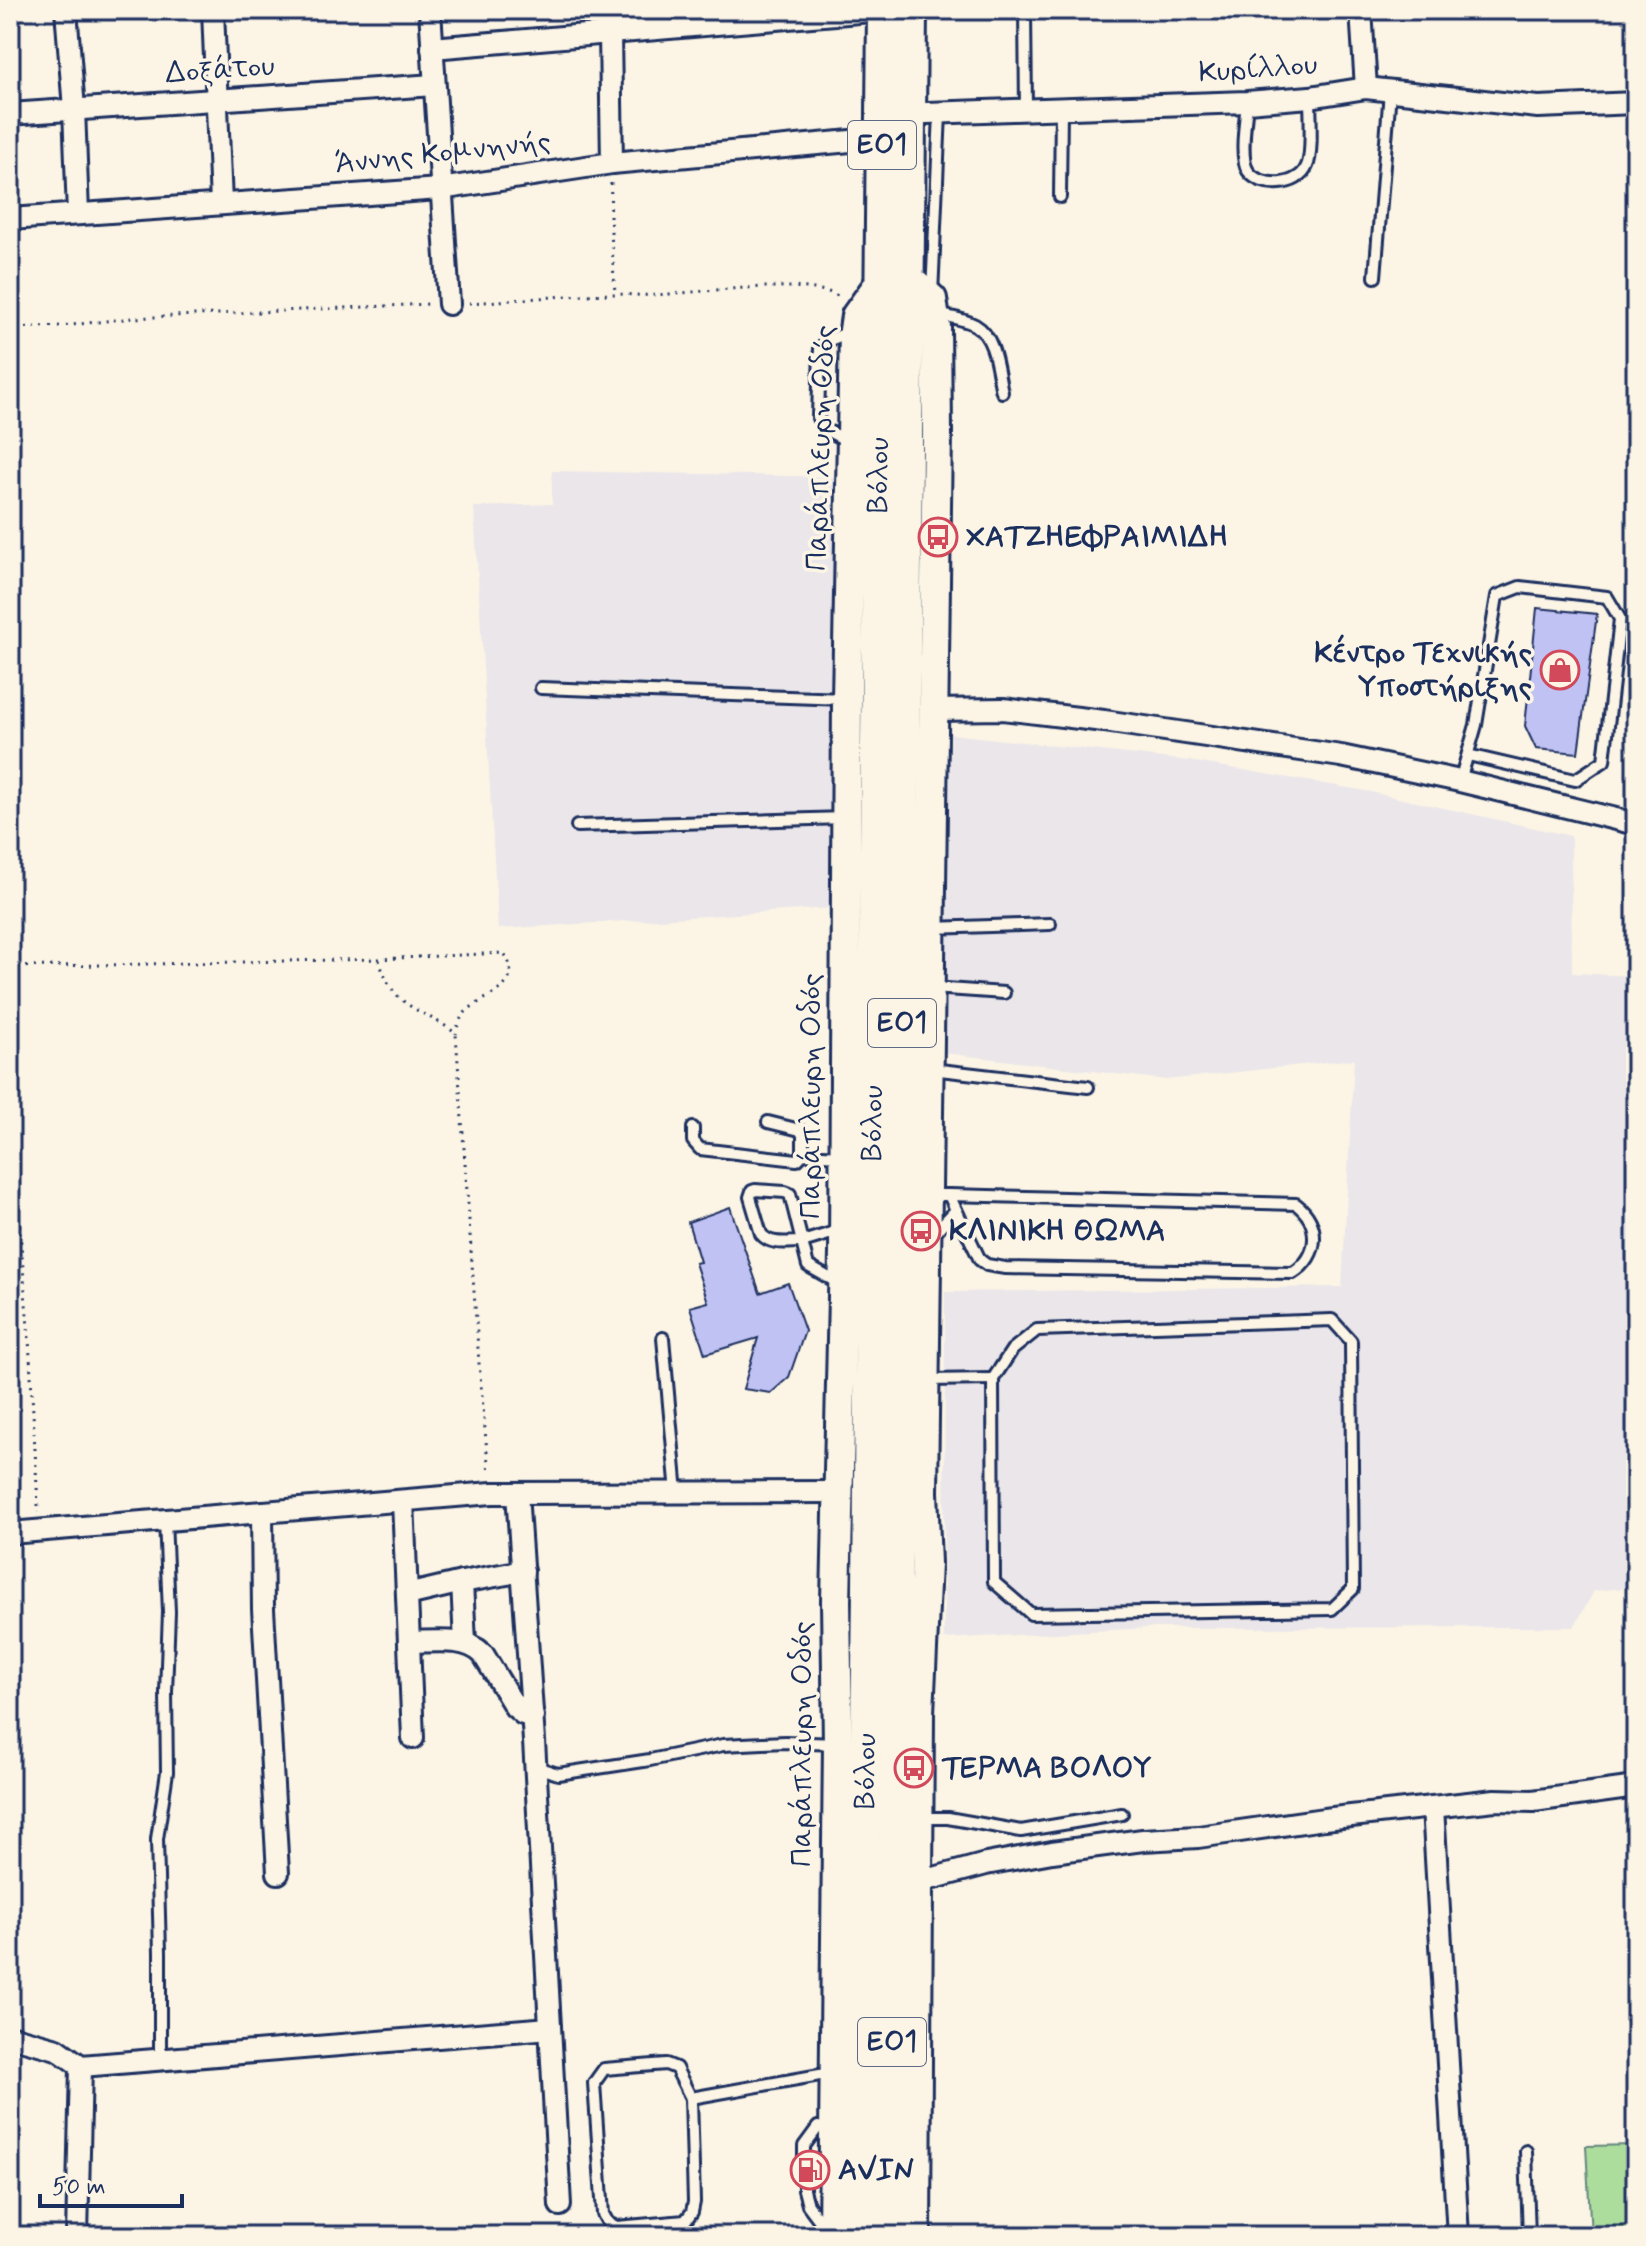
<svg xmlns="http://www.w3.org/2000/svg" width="1646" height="2246" font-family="Mynerve,sans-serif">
  <rect width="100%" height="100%" fill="#fcf5e5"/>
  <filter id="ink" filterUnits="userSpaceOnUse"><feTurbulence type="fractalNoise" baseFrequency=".0125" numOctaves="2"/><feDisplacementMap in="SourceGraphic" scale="16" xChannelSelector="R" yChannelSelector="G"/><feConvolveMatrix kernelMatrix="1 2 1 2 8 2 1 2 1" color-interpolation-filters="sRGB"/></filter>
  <g filter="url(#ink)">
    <g fill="#eae6ea">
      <path d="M552 471 839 477 831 908 498 929 474 507 552 504Z"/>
      <path d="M951 734 1189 761 1366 791 1571 836 1572 973 1636 976V1587L1594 1591 1574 1627 1148 1628 944 1639 945 1292 1342 1287 1354 1059 1166 1080 944 1053Z"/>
    </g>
    <path fill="#addd9d" stroke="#64867e" stroke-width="2" d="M1636 2145V2236H1591L1586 2146Z"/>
    <g fill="#c1c2f4" stroke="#1b2f5e" stroke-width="2">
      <path d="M1537 608 1597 614 1578 753 1536 749 1525 726Z"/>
      <path d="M730 1207 760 1293 788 1283 805 1331 789 1377 771 1393 743 1389 758 1338 705 1354 690 1307 708 1302 695 1263 700 1262 688 1222Z"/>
    </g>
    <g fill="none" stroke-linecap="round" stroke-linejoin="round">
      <defs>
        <g id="lane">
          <path d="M1025 10 1026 110"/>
          <path d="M1247 102C1246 118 1239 158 1248 171 1261 189 1299 187 1307 166 1313 154 1310 113 1310 97"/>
          <path d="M1060 197 1061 109"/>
          <path d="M1375 277 1390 91"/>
          <path d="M932 295 940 113"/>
          <path d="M937 314C949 317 964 319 975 325 996 337 997 371 1002 392"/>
          <path d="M848 441 824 429 818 418 820 348 827 341 852 331"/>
          <path d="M541 688 845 699"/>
          <path d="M1460 781 1476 725 1497 596 1520 587 1607 597 1620 619 1604 761 1575 780 1468 755"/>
          <path d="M577 826 845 818"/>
          <path d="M932 928 1050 924"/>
          <path d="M932 988 1004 993"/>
          <path d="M931 1069 1088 1087"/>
          <path d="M768 1122 800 1130 803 1135V1154"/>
          <path d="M693 1128V1141L700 1149 797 1160 803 1154 842 1156"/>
          <path d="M755 1190 785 1192 790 1194 802 1242C787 1242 771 1246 761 1234L750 1197 752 1191Z"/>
          <path d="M929 1195H949L1296 1204C1321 1223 1320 1256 1293 1273L1005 1268 987 1265 980 1260 949 1195"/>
          <path d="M932 1235 956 1210"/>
          <path d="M840 1284 808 1266 802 1242 842 1230"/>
          <path d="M1332 1320 1351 1341 1353 1589 1332 1609 1031 1614 994 1582 993 1379 1012 1350 1037 1330Z"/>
          <path d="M663 1338 677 1493"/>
          <path d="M927 1380 993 1379"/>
          <path d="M536 1767 558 1774 650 1760 723 1745 785 1742 836 1744"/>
          <path d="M919 1818H948L1021 1831 1122 1814"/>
          <path d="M160 2060V1953L157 1839 167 1772 166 1692 169 1612 165 1520"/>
          <path d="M666 2064 676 2068 691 2098 694 2202 692 2212 685 2221 617 2227 608 2223 603 2214 594 2083 604 2069Z"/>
          <path d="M691 2098 831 2073"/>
          <path d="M818 2127 804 2146V2190L808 2205 820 2221"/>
          <path d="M1526 2151 1529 2236"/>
        </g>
        <g id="street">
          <path d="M66 10 74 109 78 214"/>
          <path d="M213 10 221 204"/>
          <path d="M430 10 449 304"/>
          <path d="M1361 10 1366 88"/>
          <path d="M610 34 612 163"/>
          <path d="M432 48 883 10"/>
          <path d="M10 114 434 85"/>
          <path d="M898 114 1247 102 1310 97 1366 88 1538 107 1636 103"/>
          <path d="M10 219 440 189 612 163 894 137"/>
          <path d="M933 710 1003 709 1104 721 1341 756 1460 781 1636 824"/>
          <path d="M517 1493 534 1741 560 2205"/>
          <path d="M403 1501 413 1738"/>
          <path d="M262 1512 263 1609 278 1873"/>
          <path d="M10 1533 492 1493 838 1492"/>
          <path d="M462 1582 465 1643"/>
          <path d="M407 1595 462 1582 523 1571"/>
          <path d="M409 1642C433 1642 465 1636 483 1654L515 1707 523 1714 533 1716"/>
          <path d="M1433 1807 1458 2236"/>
          <path d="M908 1885 986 1864 1052 1852 1143 1840 1198 1837 1324 1819 1495 1800 1533 1801 1636 1787"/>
          <path d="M10 2036 57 2049 81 2066 550 2028"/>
          <path d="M77 2236 81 2066"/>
        </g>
        <path id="secondary" d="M833 2236 838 1744 836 1601 844 1253 847 699 854 330 856 316 881 281 909 279 932 299 936 327 937 432 923 1492 926 1563 919 1713 916 2236"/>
        <g id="primary">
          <path d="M860 2236 868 1588 883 10"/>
          <path d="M889 2236 895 1767 911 10"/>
        </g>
      </defs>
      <use href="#lane" stroke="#1b2f5e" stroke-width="16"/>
      <use href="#street" stroke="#1b2f5e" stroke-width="26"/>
      <use href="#secondary" stroke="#1b2f5e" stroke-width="34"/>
      <use href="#primary" stroke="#1b2f5e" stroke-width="36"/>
      <g stroke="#1b2f5e" stroke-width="3" stroke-dasharray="2 6" stroke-linecap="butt">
        <path d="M611 183 610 216 615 294"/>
        <path d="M469 303C517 300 567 295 615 294 627 294 640 296 652 295 692 294 809 276 839 297"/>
        <path d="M10 328 62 326 132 318 429 304"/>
        <path d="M379 960C382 970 386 980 392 989 407 1011 437 1017 456 1034L479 1363 489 1474"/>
        <path d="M10 967 378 959 504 953C528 990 480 994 463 1015 459 1021 457 1027 456 1034"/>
        <path d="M10 1113 29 1339 38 1505 37 1512"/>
      </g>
      <use href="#lane" stroke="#fcf5e5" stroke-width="10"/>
      <use href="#street" stroke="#fcf5e5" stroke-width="20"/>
      <use href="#secondary" stroke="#fcf5e5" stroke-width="28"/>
      <use href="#primary" stroke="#fcf5e5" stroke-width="30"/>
    </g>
  </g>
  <defs>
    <symbol id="bus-ring" viewBox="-11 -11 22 22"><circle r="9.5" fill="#fcf5e5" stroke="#d1495b" stroke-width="1.5"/><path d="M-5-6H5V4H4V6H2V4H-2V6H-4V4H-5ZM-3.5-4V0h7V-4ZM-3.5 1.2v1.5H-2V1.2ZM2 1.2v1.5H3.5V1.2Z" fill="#d1495b"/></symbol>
    <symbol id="shop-ring" viewBox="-11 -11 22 22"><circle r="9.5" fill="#fcf5e5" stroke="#d1495b" stroke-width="1.5"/><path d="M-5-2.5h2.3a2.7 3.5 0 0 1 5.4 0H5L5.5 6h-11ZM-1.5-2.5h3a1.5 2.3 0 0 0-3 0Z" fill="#d1495b"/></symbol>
    <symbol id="fuel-ring" viewBox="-11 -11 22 22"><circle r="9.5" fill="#fcf5e5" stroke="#d1495b" stroke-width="1.5"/><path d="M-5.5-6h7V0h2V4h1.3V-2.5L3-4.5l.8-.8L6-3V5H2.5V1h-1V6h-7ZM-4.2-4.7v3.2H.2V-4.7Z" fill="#d1495b"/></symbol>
  </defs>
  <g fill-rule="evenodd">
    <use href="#bus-ring" x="916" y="515" width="44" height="44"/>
    <use href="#shop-ring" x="1538" y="648" width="44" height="44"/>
    <use href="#bus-ring" x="899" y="1209" width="44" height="44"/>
    <use href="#bus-ring" x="892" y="1746" width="44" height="44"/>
    <use href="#fuel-ring" x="788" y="2148" width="44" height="44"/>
  </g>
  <g text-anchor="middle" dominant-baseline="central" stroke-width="7" stroke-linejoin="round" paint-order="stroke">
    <g fill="#fcf5e5" stroke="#5e6a86" stroke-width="2">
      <rect x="848" y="121" width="68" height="48" rx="6"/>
      <rect x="868" y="999" width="68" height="48" rx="6"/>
      <rect x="858" y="2018" width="68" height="48" rx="6"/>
    </g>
    <g font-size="28" font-weight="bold" fill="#1b2f5e">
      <text x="882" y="145">ΕΟ1</text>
      <text x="902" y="1023">ΕΟ1</text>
      <text x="892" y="2042">ΕΟ1</text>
    </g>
    <g font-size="30" fill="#1b2f5e" stroke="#fcf5e5">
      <text transform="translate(1258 69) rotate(-4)">Κυρίλλου</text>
      <text transform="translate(220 70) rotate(-4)">Δοξάτου</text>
      <text transform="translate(443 153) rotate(-6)">Άννης Κομνηνής</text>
      <text transform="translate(821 448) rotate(-88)">Παράπλευρη Οδός</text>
      <text transform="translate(879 475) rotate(-89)">Βόλου</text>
      <text transform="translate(811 1096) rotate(-90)">Παράπλευρη Οδός</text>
      <text transform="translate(873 1123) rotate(-89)">Βόλου</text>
      <text transform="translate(802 1744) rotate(-90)">Παράπλευρη Οδός</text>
      <text transform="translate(866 1771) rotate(-89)">Βόλου</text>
    </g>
    <g font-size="30" font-weight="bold" fill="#1b2f5e" stroke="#fcf5e5" text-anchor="start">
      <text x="966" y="537">ΧΑΤΖΗΕΦΡΑΙΜΙΔΗ</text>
      <text x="1532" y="653" text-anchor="end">Κέντρο Τεχνικής<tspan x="1532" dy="34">Υποστήριξης</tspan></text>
      <text x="949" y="1231">ΚΛΙΝΙΚΗ ΘΩΜΑ</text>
      <text x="942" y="1768">ΤΕΡΜΑ ΒΟΛΟΥ</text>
      <text x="838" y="2170">AVIN</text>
    </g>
  </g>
  <rect width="1646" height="2246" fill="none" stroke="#fcf5e5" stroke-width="40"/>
  <rect x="20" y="20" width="1606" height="2206" fill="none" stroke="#1b2f5e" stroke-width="3" filter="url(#ink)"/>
  <path d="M40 2194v12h142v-12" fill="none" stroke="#1b2f5e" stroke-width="4"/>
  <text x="52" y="2194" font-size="24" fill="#1b2f5e" stroke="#fcf5e5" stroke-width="6" paint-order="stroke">50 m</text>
</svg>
